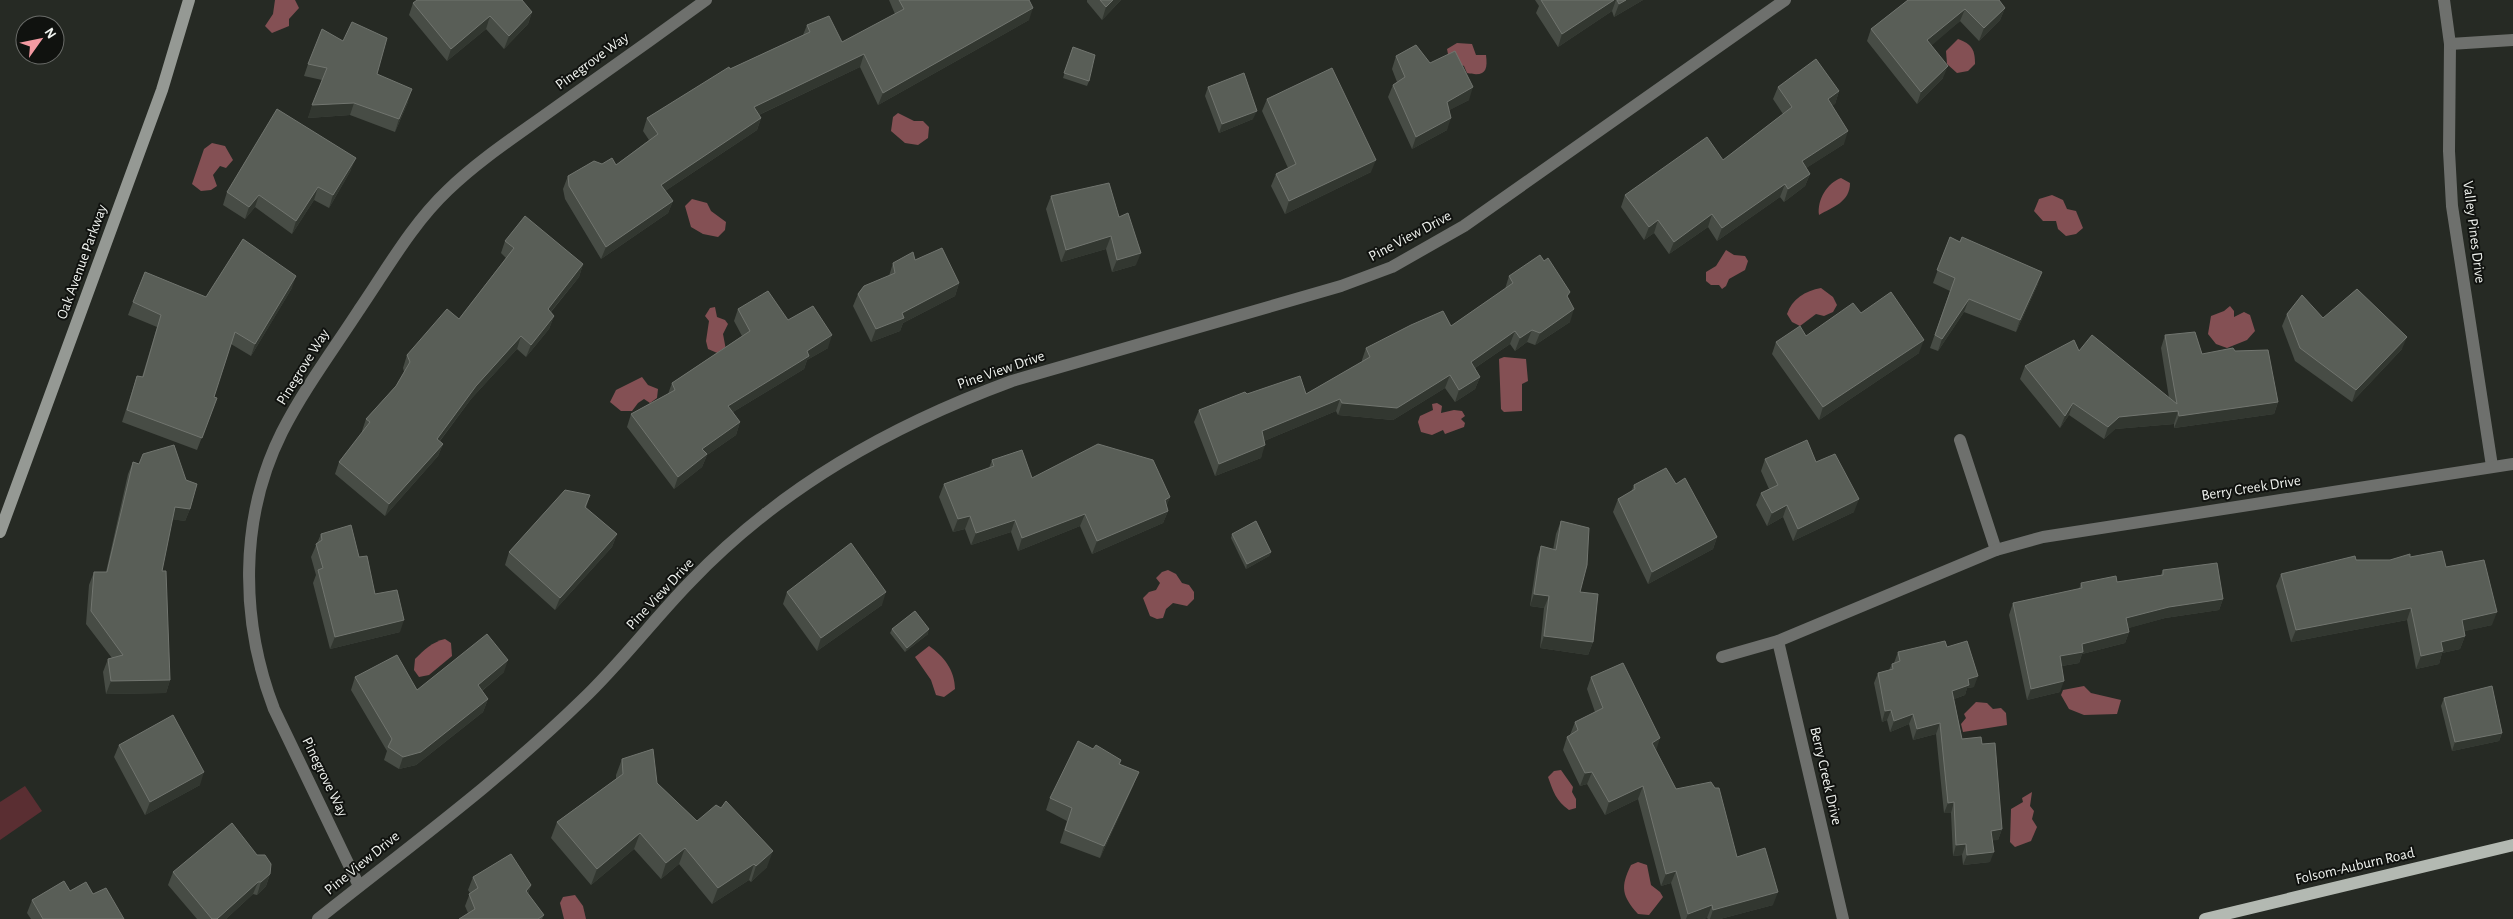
<svg xmlns="http://www.w3.org/2000/svg" width="2513" height="919" font-family="'Alegreya Sans',sans-serif">
  <rect width="100%" height="100%" fill="#262a24"/>
  <path fill="#5a2e32" d="M25 786 42 811 0 840V802Z"/>
  <g fill="#845054">
    <path d="M275 0H295L299 8 289 19V26L272 33 265 26 273 14Z"/>
    <path d="M1958 39C1972 44 1975 50 1975 64L1968 71 1957 73 1947 64 1946 51Z"/>
    <path d="M1457 43 1472 44 1476 55H1486C1488 71 1485 77 1467 73L1464 66 1449 59 1447 49Z"/>
    <path d="M898 113 914 121H923L929 127 928 138 918 145 905 143 891 131 893 117Z"/>
    <path d="M212 143 225 146 233 160 226 168 220 166 213 175 217 186 211 190 201 191 192 184 204 149Z"/>
    <path d="M1841 178 1850 183C1850 202 1833 207 1819 215 1817 200 1827 183 1841 178Z"/>
    <path d="M2052 195 2063 200 2067 209 2076 211 2083 228 2076 234 2066 236 2058 229 2056 221H2043L2034 211 2039 199Z"/>
    <path d="M692 199 707 203 711 211 726 222 725 230 718 237 703 234 691 227 685 206Z"/>
    <path d="M1726 250 1734 255 1745 256 1748 261 1745 270 1729 279 1726 286 1722 289 1719 285H1711L1706 281V272L1716 266Z"/>
    <path d="M1821 288 1833 297 1837 305 1833 312 1824 316 1816 314 1800 326 1792 322 1787 314C1792 299 1805 291 1821 288Z"/>
    <path d="M2230 306 2234 311V317L2244 312 2250 315 2255 331 2247 340 2227 348 2216 344 2208 334 2211 316 2224 311Z"/>
    <path d="M715 307 717 317 725 320 728 324 723 334 726 350 722 355 708 349 706 341 709 321 705 316 710 308Z"/>
    <path d="M1504 357 1526 359 1528 381 1522 384V411L1504 412 1501 409 1499 359Z"/>
    <path d="M642 377 648 385 658 389 657 398 650 403 644 399 638 403 632 411H621L610 402 616 390Z"/>
    <path d="M1437 403 1442 406 1441 413 1454 410 1462 411 1465 416 1461 419 1465 423 1464 427 1445 434 1443 430 1432 435 1421 432 1418 422 1420 416 1433 410 1432 404Z"/>
    <path d="M1168 570 1176 574 1182 583 1189 585 1194 592V599L1187 606 1173 603 1166 609 1163 618 1157 619 1150 616 1143 598 1149 592 1156 590 1160 583 1156 578 1162 572Z"/>
    <path d="M445 639 451 643 452 656 429 675 419 677 414 670 415 659C424 650 432 642 445 639Z"/>
    <path d="M929 646C944 656 955 671 955 689L944 697 936 695 931 680 915 657Z"/>
    <path d="M2084 686 2091 693 2121 700 2117 714 2084 715 2069 709 2061 695 2063 690Z"/>
    <path d="M1976 702 1987 703 1993 709 2001 708 2006 713 2007 725 1963 732 1961 724 1966 718 1964 714Z"/>
    <path d="M1561 770 1573 787 1572 792 1576 799V808L1569 810C1556 801 1553 791 1548 777L1554 771Z"/>
    <path d="M2032 792 2030 806 2034 811 2032 819 2037 827 2031 841 2015 847 2010 842 2011 809 2023 802 2022 798Z"/>
    <path d="M1638 862 1647 865 1651 885 1660 892 1663 897 1649 915 1638 914C1622 896 1620 887 1631 865Z"/>
    <path d="M575 895 583 906 586 919H564L560 903 563 897Z"/>
  </g>
  <g fill="none" stroke-linecap="round" stroke-linejoin="round">
    <g stroke="#6e706d" stroke-width="12">
      <path d="M2444 0 2450 44 2449 151 2452 206 2492 466"/>
      <path d="M2450 44 2513 40"/>
      <path d="M1960 440 1996 550"/>
      <path d="M1778 641 1843 919"/>
      <path d="M1722 657 1778 641 1996 550 2043 537 2513 464"/>
      <path d="M359 886 274 709C240 620 239 518 282 432 304 389 333 350 359 310 387 269 412 224 448 190 479 160 516 136 552 110 603 74 655 37 706 0"/>
      <path d="M318 919C407 848 500 780 582 700 621 663 653 620 690 582 781 487 890 426 1012 381L1341 286 1392 267 1464 226 1785 0"/>
    </g>
    <path stroke="#959994" stroke-width="12" d="M0 532 162 90 189 0"/>
    <path stroke="#b3b9b2" stroke-width="12" d="M2205 919 2513 845"/>
  </g>
  <g fill="#474c45">
    <path d="M889 0H1030L1029 1V20L878 105 860 67 759 115 761 118 757 130 665 191 673 201 668 213 601 259 565 199 563 189 568 176 602 164 616 165 649 140 643 131 647 118 730 69 803 35 807 25 842 42 895 14Z"/>
    <path d="M1087 0H1121L1102 20 1087 2Z"/>
    <path d="M1535 0H1643L1614 17 1612 11 1558 47 1536 13 1539 6Z"/>
    <path d="M1908 0 2005 8 2000 20 1979 41 1960 21 1931 45 1943 78 1917 104 1867 41 1871 29Z"/>
    <path d="M413 3 532 12 528 24 504 49 486 29 447 61 409 15Z"/>
    <path d="M1073 47 1089 81 1087 86 1063 78Z"/>
    <path d="M1396 56 1430 63 1469 100 1449 110 1447 130 1412 149 1388 97 1393 85 1397 82 1392 69Z"/>
    <path d="M308 64 377 74 408 102 395 132 350 115 308 118 322 80 304 76Z"/>
    <path d="M1208 87 1253 119 1219 133 1205 96Z"/>
    <path d="M1778 87 1839 91 1835 104 1832 105 1844 144 1806 168 1810 174 1805 186 1784 202 1780 197 1717 241 1708 227 1669 254 1654 233 1644 240 1621 207 1625 195 1723 160 1783 114 1773 99Z"/>
    <path d="M1267 99 1371 172 1285 214 1271 186 1276 174 1288 168 1262 111Z"/>
    <path d="M351 170 329 208 314 200 292 234 255 207 245 219 223 205 227 192Z"/>
    <path d="M1051 196 1119 217 1136 265 1112 272 1106 249 1061 262 1046 209Z"/>
    <path d="M1950 237 2038 284 2016 332 1964 312 1938 351 1930 348 1950 291 1933 283Z"/>
    <path d="M505 241 583 264 579 277 551 312 554 316 549 329 526 357 517 349 471 399 440 441 443 444 438 456 385 516 335 474 339 462 363 432 362 431 366 419 396 386 404 372 403 368 407 355 459 319 506 258 501 253Z"/>
    <path d="M915 260 959 283 955 296 903 323 900 331 871 342 853 306 858 294 889 276 893 263Z"/>
    <path d="M1509 276 1568 298 1570 322 1535 345 1527 342 1515 351 1510 344 1475 368 1480 377 1475 389 1455 402 1445 388 1393 420 1338 415 1336 411 1264 441 1261 458 1215 476 1194 422 1199 410 1247 394H1306L1362 362V360L1366 348 1451 326 1505 289Z"/>
    <path d="M292 288 251 356 231 344 214 397 217 398 197 450 122 422 137 376 142 377 157 327 128 315 133 302 206 297Z"/>
    <path d="M738 309 788 320 828 348 807 360 804 369 733 412 740 422 736 435 707 455 702 467 674 489 627 427 631 414 668 394 672 383 742 336 734 321Z"/>
    <path d="M1861 313 1919 353 1819 420 1772 354 1776 342 1806 336Z"/>
    <path d="M2287 314 2323 318 2402 349 2352 402 2295 361 2282 326Z"/>
    <path d="M2165 335 2202 354 2235 351 2278 402 2274 414 2174 428V424L2115 429 2104 439 2069 415 2060 428 2020 379 2025 366 2079 351 2169 398 2161 348Z"/>
    <path d="M1765 459 1816 462 1854 512 1793 541 1783 517 1767 526 1756 505 1761 493 1769 489 1761 471Z"/>
    <path d="M992 460 1032 478 1170 497 1166 506 1168 511 1163 523 1092 554 1080 526 1018 551 1011 532 971 545 965 529 953 532 939 497 944 484 989 468Z"/>
    <path d="M133 462 139 464 190 509 185 521 172 519 162 571 170 680 166 693 106 694 103 672 108 659 112 658 86 624 89 585 94 572H106L128 474Z"/>
    <path d="M1676 484 1717 537 1713 549 1648 584 1613 512 1618 499 1631 492 1634 485Z"/>
    <path d="M590 495 586 508 617 534 612 547 555 610 505 565 509 552Z"/>
    <path d="M1561 521 1580 592 1593 642 1588 655 1540 648 1544 608 1530 606 1537 558 1541 546 1553 550 1556 534Z"/>
    <path d="M321 534 359 557 375 594 400 632 330 649 313 583 316 575 311 557Z"/>
    <path d="M1232 534 1271 552 1269 556 1246 569 1231 538Z"/>
    <path d="M2410 557 2446 567 2492 625 2464 631 2465 636 2460 649 2442 653 2439 664 2416 669 2407 620 2291 642 2276 586 2281 574 2356 560H2390Z"/>
    <path d="M2163 570 2223 599 2219 610 2165 618 2128 628 2129 632 2125 643 2082 654 2079 663 2062 666 2060 692 2027 700 2009 615 2013 603 2079 589 2081 583 2117 582 2161 575Z"/>
    <path d="M787 592 882 605 817 651 783 604Z"/>
    <path d="M892 629 928 634 905 652 890 633Z"/>
    <path d="M1947 647 1974 687 1967 688 1965 695 1954 699 1962 739 1982 744 2002 829 1998 840H1993L1990 862 1963 865 1962 855 1953 856 1951 813H1944L1936 734 1913 740 1909 724 1890 732 1887 720 1882 722 1874 683 1878 673 1889 670 1892 664 1894 663 1898 652Z"/>
    <path d="M504 672 482 691 488 699 483 712 416 765 399 769 384 760 387 751 351 690 355 677 417 690Z"/>
    <path d="M1591 677 1656 750 1676 789 1737 857 1773 905 1720 919H1708L1707 918 1703 919H1681L1671 883 1661 886 1638 799 1605 815 1587 784 1580 786 1563 750 1567 737 1570 735 1575 722 1595 712 1587 689Z"/>
    <path d="M2444 698 2502 733 2499 741 2452 751 2441 706Z"/>
    <path d="M119 745 200 785 145 815 114 757Z"/>
    <path d="M1093 749 1121 760 1120 764 1134 784 1100 858 1060 843 1067 821 1046 810 1050 798Z"/>
    <path d="M622 759 657 783 697 821 767 867 751 882 749 880 712 904 679 864 661 879 634 849 591 885 551 838 557 822 616 779V775Z"/>
    <path d="M173 872 270 874 266 886 257 895 253 894 226 919H197L168 885Z"/>
    <path d="M473 877 531 885 528 894 544 915 542 919H459L468 913 465 906 470 893 468 890Z"/>
    <path d="M70 891 93 894 124 919H31L27 913 32 900Z"/>
  </g>
  <g fill="#323730">
    <path d="M1113 0H1121L1102 20 1106 7Z"/>
    <path d="M1614 0H1616L1612 11 1558 47 1562 34Z"/>
    <path d="M1626 0H1643L1614 17 1619 4Z"/>
    <path d="M1033 8 1029 20 878 105 883 93Z"/>
    <path d="M2005 8 2000 20 1979 41 1984 28Z"/>
    <path d="M1965 9 1960 21 1923 53 1927 40Z"/>
    <path d="M532 12 528 24 504 49 509 36Z"/>
    <path d="M490 16 486 29 447 61 451 49Z"/>
    <path d="M864 54 860 67 750 119 754 107Z"/>
    <path d="M1948 66 1943 78 1917 104 1921 92Z"/>
    <path d="M1473 87 1469 100 1442 114 1447 102Z"/>
    <path d="M412 89 408 102 395 132 399 119Z"/>
    <path d="M1839 91 1835 104 1824 112 1828 99Z"/>
    <path d="M354 103 350 115 308 118 312 105Z"/>
    <path d="M1257 111 1253 119 1219 133 1222 124Z"/>
    <path d="M761 118 757 130 656 197 661 185Z"/>
    <path d="M1451 118 1447 130 1412 149 1416 137Z"/>
    <path d="M1848 131 1844 144 1797 174 1802 161Z"/>
    <path d="M356 158 351 170 329 208 333 195Z"/>
    <path d="M1376 160 1371 172 1285 214 1289 201Z"/>
    <path d="M1810 174 1805 186 1784 202 1788 189Z"/>
    <path d="M1785 184 1780 197 1717 241 1722 228Z"/>
    <path d="M318 187 314 200 292 234 296 221Z"/>
    <path d="M259 195 255 207 245 219 249 207Z"/>
    <path d="M673 201 668 213 601 259 606 247Z"/>
    <path d="M1712 214 1708 227 1669 254 1674 242Z"/>
    <path d="M1658 220 1654 233 1644 240 1649 227Z"/>
    <path d="M1111 236 1106 249 1061 262 1066 250Z"/>
    <path d="M1141 253 1136 265 1112 272 1117 260Z"/>
    <path d="M583 264 579 277 543 321 548 309Z"/>
    <path d="M2042 272 2038 284 2016 332 2020 320Z"/>
    <path d="M296 276 292 288 251 356 255 344Z"/>
    <path d="M959 283 955 296 903 323 900 331 871 342 876 329 902 313Z"/>
    <path d="M1969 299 1964 312 1938 351 1942 339Z"/>
    <path d="M1574 309 1570 322 1535 345 1540 333Z"/>
    <path d="M554 316 549 329 526 357 531 345Z"/>
    <path d="M1532 330 1527 342 1515 351 1520 338Z"/>
    <path d="M1515 331 1510 344 1466 374 1471 362Z"/>
    <path d="M832 335 828 348 807 360 804 369 723 418 728 406 807 351Z"/>
    <path d="M521 336 517 349 471 399 432 451 437 439 476 386Z"/>
    <path d="M2407 337 2402 349 2352 402 2356 390Z"/>
    <path d="M1924 340 1919 353 1819 420 1823 407Z"/>
    <path d="M1450 375 1445 388 1393 420 1338 415 1342 403Z"/>
    <path d="M1480 377 1475 389 1455 402 1459 390Z"/>
    <path d="M1340 399 1336 411 1257 444 1262 431Z"/>
    <path d="M2278 402 2274 414 2174 428 2179 416Z"/>
    <path d="M2073 403 2069 415 2060 428 2065 416Z"/>
    <path d="M2178 411 2174 424 2115 429 2104 439 2108 427 2119 417Z"/>
    <path d="M740 422 736 435 707 455 702 467 674 489 678 477 702 449Z"/>
    <path d="M443 444 438 456 385 516 389 504Z"/>
    <path d="M1265 445 1261 458 1215 476 1219 464Z"/>
    <path d="M1170 497 1165 510V500Z"/>
    <path d="M1859 499 1854 512 1793 541 1798 529Z"/>
    <path d="M1787 505 1783 517 1767 526 1772 513Z"/>
    <path d="M175 507 190 509 185 521 170 519Z"/>
    <path d="M1168 511 1163 523 1092 554 1097 541Z"/>
    <path d="M1085 514 1080 526 1018 551 1022 538Z"/>
    <path d="M970 516 965 529 953 532 958 519Z"/>
    <path d="M1015 520 1011 532 971 545 976 533Z"/>
    <path d="M617 534 612 547 555 610 560 598Z"/>
    <path d="M1717 537 1713 549 1648 584 1652 572Z"/>
    <path d="M1271 552 1269 556 1246 569 1247 564Z"/>
    <path d="M886 592 882 605 817 651 821 638Z"/>
    <path d="M1534 594 1549 596 1544 608 1530 606Z"/>
    <path d="M2223 599 2219 610 2165 618 2122 630 2126 618 2169 607Z"/>
    <path d="M2411 608 2407 620 2291 642 2296 630Z"/>
    <path d="M2497 612 2492 625 2457 633 2462 620Z"/>
    <path d="M404 620 400 632 330 649 335 637Z"/>
    <path d="M929 629 928 634 905 652 907 648Z"/>
    <path d="M2129 632 2125 643 2082 654 2079 663 2056 667 2060 656 2082 644Z"/>
    <path d="M1544 636 1593 642 1588 655 1540 648Z"/>
    <path d="M2465 636 2460 649 2442 653 2439 664 2416 669 2421 656 2441 642Z"/>
    <path d="M508 660 504 672 473 698 478 685Z"/>
    <path d="M1978 676 1974 687 1967 688 1965 695 1948 701 1952 691 1968 679Z"/>
    <path d="M170 680 166 693 106 694 111 681Z"/>
    <path d="M2064 681 2060 692 2027 700 2031 689Z"/>
    <path d="M488 699 483 712 416 765 399 769 403 757Z"/>
    <path d="M1891 710 1887 720 1882 722 1885 711Z"/>
    <path d="M1913 714 1909 724 1890 732 1894 721Z"/>
    <path d="M1940 723 1936 734 1913 740 1917 729Z"/>
    <path d="M2502 733 2499 741 2452 751 2455 742Z"/>
    <path d="M1660 738 1656 751 1652 743Z"/>
    <path d="M204 772 200 785 145 815 150 802Z"/>
    <path d="M1139 772 1134 784 1100 858 1104 846Z"/>
    <path d="M1592 772 1587 784 1580 786 1585 773Z"/>
    <path d="M1643 786 1638 799 1605 815 1609 802Z"/>
    <path d="M1954 802 1951 813H1944L1948 803Z"/>
    <path d="M2002 829 1998 840 1988 841 1991 831Z"/>
    <path d="M640 833 634 849 591 885 597 869Z"/>
    <path d="M1966 844 1962 855 1953 856 1956 845Z"/>
    <path d="M685 848 679 864 661 879 666 863Z"/>
    <path d="M773 851 767 867 751 882 756 866Z"/>
    <path d="M1994 852 1990 862 1963 865 1967 855Z"/>
    <path d="M754 864 749 880 712 904 718 888Z"/>
    <path d="M1676 871 1671 883 1661 886 1666 874Z"/>
    <path d="M270 874 266 886 257 895 261 882Z"/>
    <path d="M258 882 253 894 226 919H217Z"/>
    <path d="M531 885 527 897 526 891Z"/>
    <path d="M1778 892 1773 905 1720 919H1710L1713 910Z"/>
    <path d="M1712 905 1707 918 1703 919H1686L1688 914Z"/>
  </g>
  <g fill="#595e57" stroke="#71756f">
    <path d="M417 0H522L532 12 509 36 490 16 451 49 413 3Z"/>
    <path d="M899 0H1029L1033 8 883 93 864 54 754 107 761 118 661 185 673 201 606 247 569 186 568 176 594 161 602 164 612 158 616 165 658 134 647 118 729 67 730 69 810 32 807 25 829 16 842 42 904 9Z"/>
    <path d="M1100 0H1113L1106 7Z"/>
    <path d="M1541 0H1614L1562 34Z"/>
    <path d="M1617 0H1626L1619 4Z"/>
    <path d="M1908 0H1999L2005 8 1984 28 1965 9 1927 40 1948 66 1921 92 1871 29Z"/>
    <path d="M352 22 387 38 377 74 412 89 399 119 354 103 312 105 327 68 308 64 322 29 343 41Z"/>
    <path d="M1416 45 1430 63 1455 51 1473 87 1447 102 1451 118 1416 137 1393 85 1405 77 1396 56Z"/>
    <path d="M1073 47 1095 55 1089 81 1064 73Z"/>
    <path d="M1816 59 1839 91 1828 99 1848 131 1802 161 1810 174 1788 189 1785 184 1722 228 1712 214 1674 242 1658 220 1649 227 1625 195 1707 137 1723 160 1792 107 1778 87Z"/>
    <path d="M1332 68 1376 160 1289 201 1276 174 1296 164 1267 99Z"/>
    <path d="M1244 73 1257 111 1222 124 1208 87Z"/>
    <path d="M277 109 356 158 333 195 318 187 296 221 259 195 249 207 227 192Z"/>
    <path d="M1109 183 1119 217 1128 213 1141 253 1117 260 1111 236 1066 250 1051 196Z"/>
    <path d="M525 216 583 264 548 309 554 316 531 345 521 336 476 386 437 439 443 444 389 504 339 462 370 422 366 419 396 386 410 362 407 355 447 309 459 319 514 248 505 241Z"/>
    <path d="M1950 237 1960 242 1962 237 2042 272 2020 320 1969 299 1942 339 1935 335 1955 278 1937 270Z"/>
    <path d="M243 239 296 276 255 344 235 332 214 397 217 398 202 438 127 410 137 376 143 377 161 315 133 302 145 272 206 297Z"/>
    <path d="M942 248 959 283 902 313 904 318 876 329 858 294 864 286 895 273 893 263 913 252 915 260Z"/>
    <path d="M1540 255 1544 261 1548 258 1570 292 1567 296 1574 309 1540 333 1532 330 1520 338 1515 331 1471 362 1480 377 1459 390 1450 375 1397 408 1342 403 1340 399 1262 431 1265 445 1219 464 1199 410 1245 392 1247 394 1300 376 1306 394 1370 357 1366 348 1411 325 1443 311 1451 326 1513 283 1509 276Z"/>
    <path d="M2357 289 2407 337 2356 390 2300 348 2287 314 2302 295 2323 318Z"/>
    <path d="M768 291 788 320 813 306 832 335 807 351 809 356 728 406 740 422 702 449 707 454 678 477 631 414 675 390 672 383 750 331 738 309Z"/>
    <path d="M1891 292 1924 340 1823 407 1776 342 1800 326 1806 336 1853 303 1861 313Z"/>
    <path d="M2195 332 2202 354 2233 348 2235 351 2268 350 2278 402 2179 416 2178 411 2119 417 2108 427 2073 403 2065 416 2025 366 2074 340 2079 351 2092 335 2177 404 2165 335Z"/>
    <path d="M1807 440 1816 462 1835 454 1859 499 1798 529 1787 505 1772 513 1761 493 1778 485 1765 459Z"/>
    <path d="M1098 444 1153 460 1170 497 1165 500 1168 511 1097 541 1085 514 1022 538 1015 520 976 533 970 516 958 519 944 484 994 466 992 460 1022 450 1032 478Z"/>
    <path d="M174 445 186 480 197 484 190 509 175 507 162 571H166L170 680 111 681 108 659 123 655 91 611 94 572H107L133 462 139 464 143 454Z"/>
    <path d="M1666 468 1676 484 1685 478 1717 537 1652 572 1618 499 1635 489 1634 485Z"/>
    <path d="M565 490 590 495 585 507 617 534 560 598 509 552Z"/>
    <path d="M1256 521 1271 552 1247 564 1232 534Z"/>
    <path d="M1561 521 1589 528 1587 565 1580 592 1598 594 1593 642 1544 636 1549 596 1534 594 1541 546 1556 550Z"/>
    <path d="M351 525 359 557 367 556 375 594 397 590 404 620 335 637 318 570 323 568 316 544 322 540 321 534Z"/>
    <path d="M851 543 886 592 821 638 787 592Z"/>
    <path d="M2442 551 2446 567 2484 560 2497 612 2462 620 2465 636 2441 642 2443 651 2421 656 2411 608 2296 630 2281 574 2355 556 2356 560H2390L2410 554V557Z"/>
    <path d="M2217 563 2223 599 2169 607 2126 618 2129 632 2082 644 2083 652 2060 656 2064 681 2031 689 2013 603 2082 588 2081 583 2116 576 2117 582 2163 575V570Z"/>
    <path d="M915 611 929 629 907 648 892 629Z"/>
    <path d="M487 634 508 660 478 685 488 699 421 752 403 757 388 747 392 739 355 677 397 655 417 690Z"/>
    <path d="M1945 641 1947 647 1967 641 1978 676 1968 679 1969 685 1952 691 1962 739 1981 737 1982 744 1995 743 2002 829 1991 831 1994 852 1967 855 1966 844 1956 845 1954 802 1948 803 1940 723 1917 729 1913 714 1894 721 1891 710 1885 711 1878 673 1893 669 1892 664 1900 661 1898 652Z"/>
    <path d="M1623 663 1660 738 1652 743 1676 789 1711 782 1715 788H1719L1737 857 1765 848 1778 892 1713 910 1712 905 1688 914 1676 871 1666 874 1643 786 1609 802 1592 772 1585 773 1567 737 1578 730 1575 722 1603 708 1591 677Z"/>
    <path d="M2492 686 2502 733 2455 742 2444 698Z"/>
    <path d="M173 715 204 772 150 802 119 745Z"/>
    <path d="M1078 741 1093 749 1096 745 1121 760 1119 764 1139 772 1104 846 1065 830 1072 808 1050 798Z"/>
    <path d="M653 749 657 783 697 821 716 805 721 808 726 801 773 851 756 866 754 864 718 888 685 848 666 863 640 833 597 869 557 822 623 774 622 759Z"/>
    <path d="M232 823 257 855H265L271 864 270 874 261 882H258L217 919H212L173 872Z"/>
    <path d="M511 854 531 885 526 891 544 915 538 919H459L475 909 469 894 478 888 473 877Z"/>
    <path d="M64 881 70 891 86 882 93 894 106 888 124 919H43L32 900Z"/>
  </g>
  <g text-anchor="middle" dominant-baseline="central" stroke-width="4" stroke-linejoin="round" paint-order="stroke">
    <g font-size="15" fill="#f0f3ef" stroke="#10120f">
      <text transform="translate(592 61) rotate(-36)">Pinegrove Way</text>
      <text transform="translate(2474 232) rotate(83)">Valley Pines Drive</text>
      <text transform="translate(1410 236) rotate(-28)">Pine View Drive</text>
      <text transform="translate(82 262) rotate(-70)">Oak Avenue Parkway</text>
      <text transform="translate(303 367) rotate(-58)">Pinegrove Way</text>
      <text transform="translate(1001 370) rotate(-19)">Pine View Drive</text>
      <text transform="translate(2251 488) rotate(-9)">Berry Creek Drive</text>
      <text transform="translate(660 594) rotate(-47)">Pine View Drive</text>
      <text transform="translate(1826 776) rotate(77)">Berry Creek Drive</text>
      <text transform="translate(325 777) rotate(64)">Pinegrove Way</text>
      <text transform="translate(362 863) rotate(-39)">Pine View Drive</text>
      <text transform="translate(2355 866) rotate(-13)">Folsom-Auburn Road</text>
    </g>
  </g>
  <g transform="translate(40 40) rotate(57)"><circle r="24" fill="#10120f" stroke="#6a6c69"/>
  <path d="M0-4L9 19L0 12L-9 19Z" fill="#f49aa2"/>
  <text y="-8" font-size="14" font-weight="bold" text-anchor="middle" fill="#f0f3ef">N</text>
  </g>
</svg>
